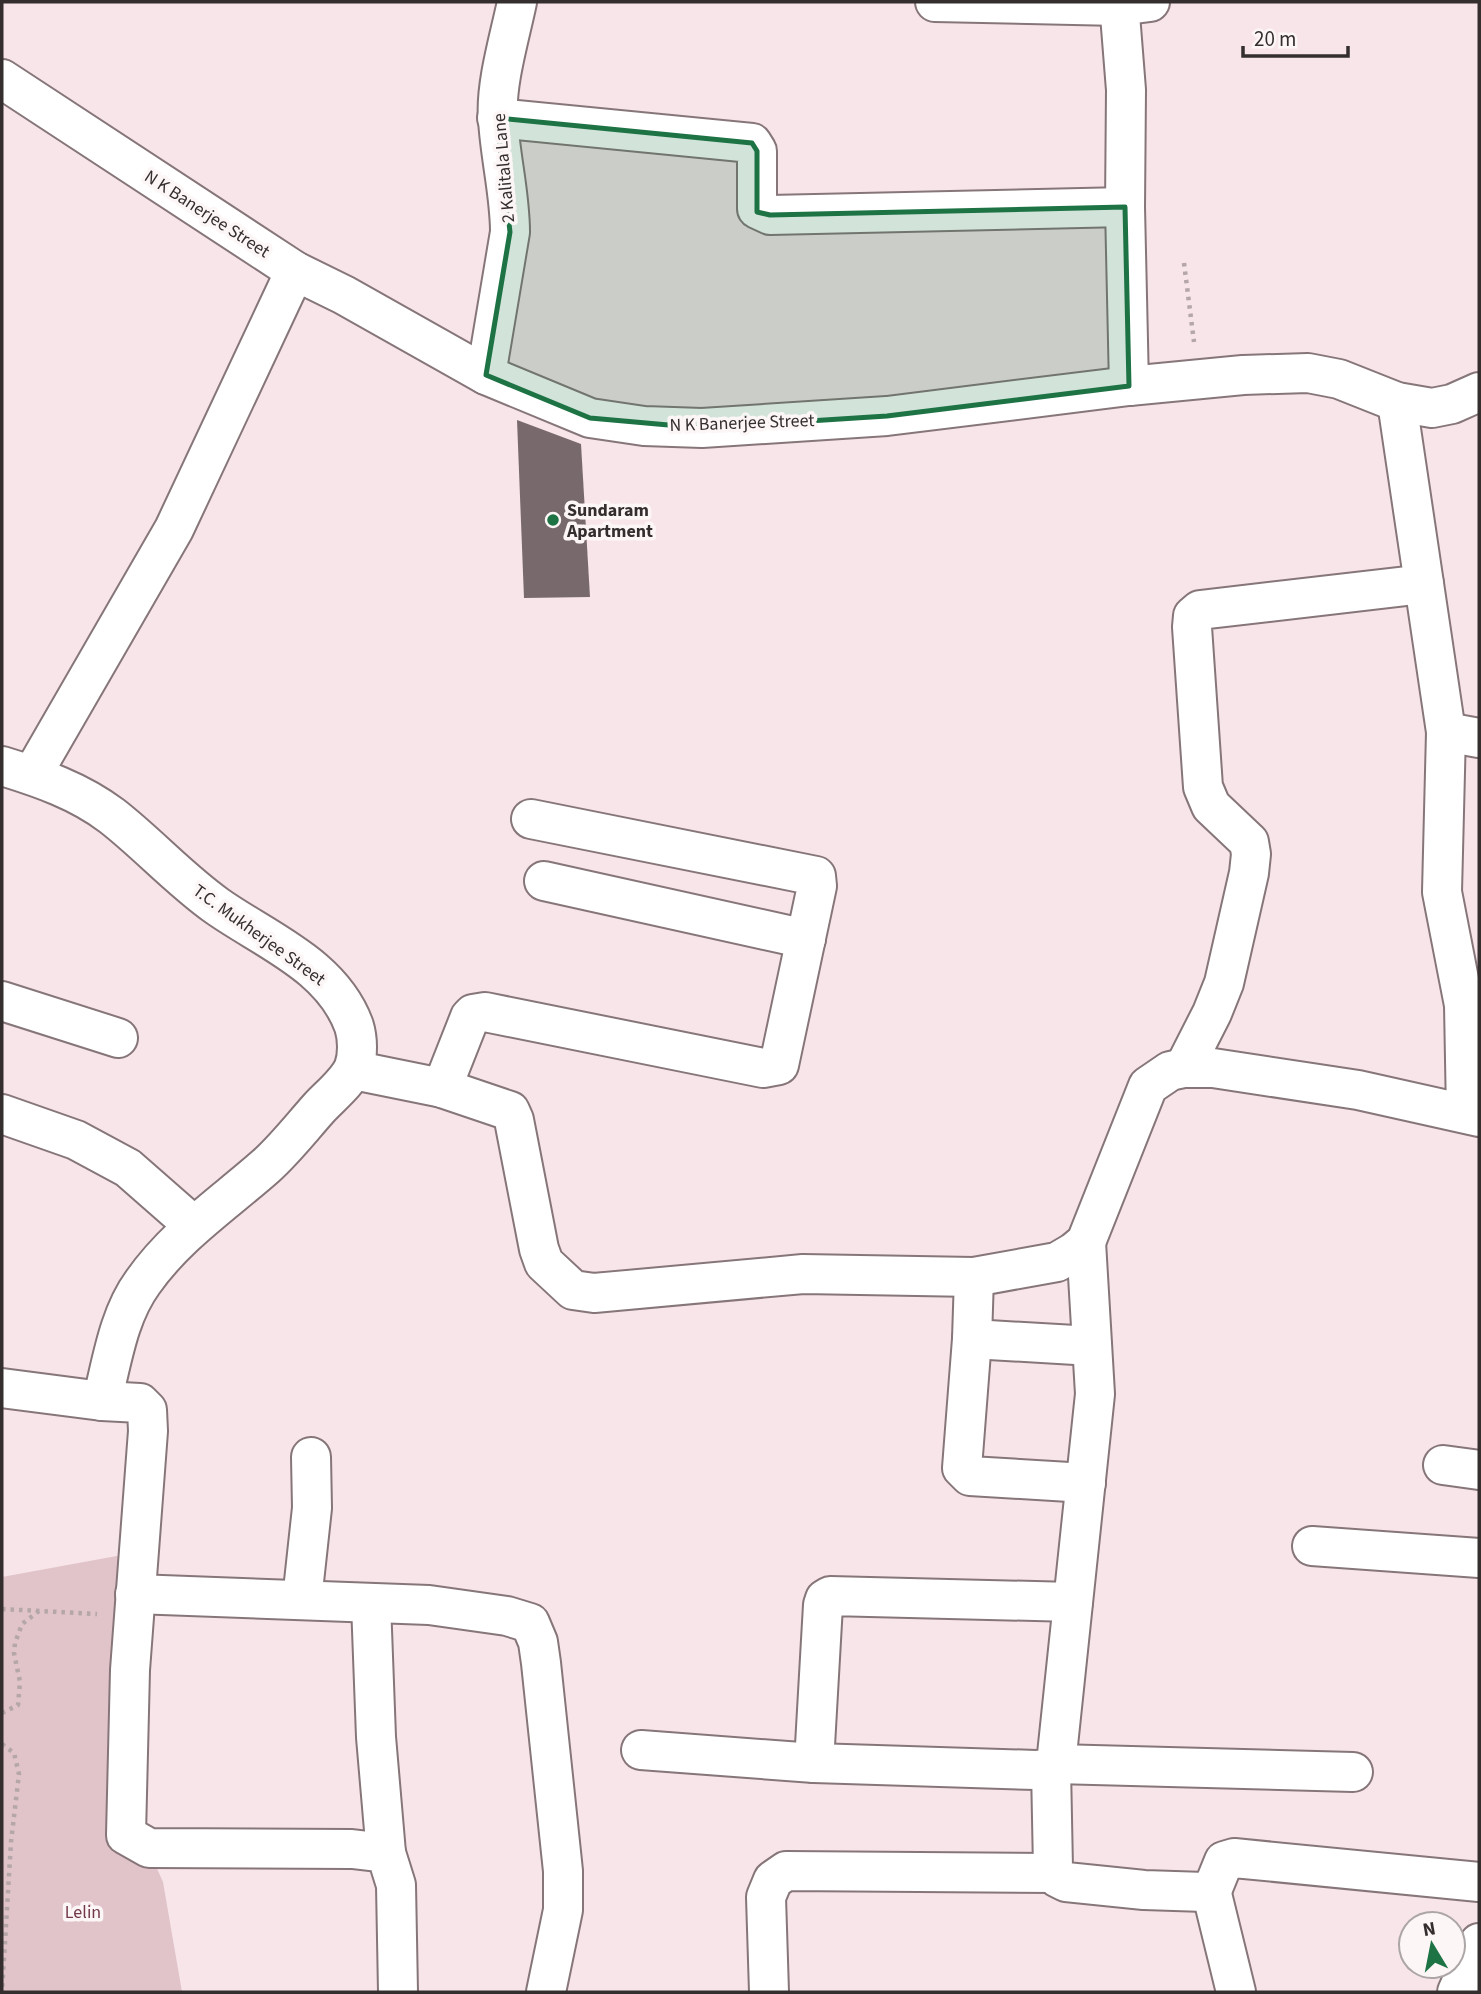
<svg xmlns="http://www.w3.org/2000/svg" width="1481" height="1994" font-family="'Source Sans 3',sans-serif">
  <rect width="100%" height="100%" fill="#f7e5e9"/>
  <path fill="#e1c4ca" d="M122 1555 116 1838 154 1862 163 1882 182 1992H2V1577Z"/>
  <path fill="#78696c" d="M517 420 581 444 590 597 524 598Z"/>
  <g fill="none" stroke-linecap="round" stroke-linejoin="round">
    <defs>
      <g id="minor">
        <path d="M935 2 1119 6 1150 2"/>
        <path d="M1119 2 1126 90 1125 207 1129 386"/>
        <path d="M2 79 295 271 344 295 486 375 590 418 644 426 702 428 887 416 1129 386 1243 375 1308 373 1339 379 1397 402 1432 408 1452 404 1479 392"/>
        <path d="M497 118 752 143 757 151V209L770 215 1125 207"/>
        <path d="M486 375 510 232C510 194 500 157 498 119 495 85 510 36 517 2"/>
        <path d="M1397 402 1446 732 1442 892 1464 1005 1466 1113"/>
        <path d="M1446 732 1479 738"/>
        <path d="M2 766C41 778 79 791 112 816 148 844 179 879 217 906 265 940 332 965 354 1026 358 1039 358 1055 354 1067 348 1082 330 1096 319 1108 302 1127 285 1149 266 1166 223 1204 176 1235 143 1282 118 1316 112 1362 102 1401"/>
        <path d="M32 775 174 529 295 271"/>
        <path d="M544 881 806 939"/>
        <path d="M2 1001 118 1038"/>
        <path d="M1184 1068 1212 1013 1224 983 1249 873 1251 854 1249 842 1211 806 1203 787 1192 627 1193 616 1200 610 1424 584"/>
        <path d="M353 1070 442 1088 510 1111 514 1120 539 1249 544 1263 573 1290 594 1293 803 1274 974 1277"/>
        <path d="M442 1088 470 1017 473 1014 485 1012 763 1068 779 1065 817 886 816 876 531 819"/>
        <path d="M2 1114 76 1140 128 1168 193 1225"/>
        <path d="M972 1339 1092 1346"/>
        <path d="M2 1388 102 1401 140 1403 147 1410 148 1431 130 1670 126 1835 149 1848 352 1849 386 1853 396 1885 398 1992"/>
        <path d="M1443 1465 1479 1470"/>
        <path d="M1086 1483 970 1476 962 1468 972 1339 974 1277 1057 1262 1074 1252 1086 1242 1148 1086 1170 1071 1184 1068H1213L1358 1090 1479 1117"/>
        <path d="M1312 1546 1479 1558"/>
        <path d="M135 1594 429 1605 507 1616 530 1623 538 1642 541 1663 563 1871V1910L546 1992"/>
        <path d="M302 1600 312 1508 311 1457"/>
        <path d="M371 1603 376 1737 386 1853"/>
        <path d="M641 1750 814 1763 1036 1770 1051 1768 1056 1764 1095 1394 1086 1242"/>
        <path d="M814 1763 823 1605 825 1599 830 1596 1073 1602"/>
        <path d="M1056 1764 1353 1772"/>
        <path d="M1051 1768 1053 1868 1058 1878 1066 1882 1144 1890 1205 1892 1213 1888 1224 1861 1234 1858 1479 1882"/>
        <path d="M1211 1890 1236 1992"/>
        <path d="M769 1992 766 1897 773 1880 786 1871 1054 1873"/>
        <path d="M1457 1992 1479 1943"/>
      </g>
    </defs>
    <use href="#minor" stroke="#867679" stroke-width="42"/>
    <g stroke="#b4a6a9" stroke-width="4.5" stroke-dasharray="3.5 5" stroke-linecap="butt">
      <path d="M1184 263 1194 342"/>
      <path d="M2 1609 97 1614"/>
      <path d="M2 1713 18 1705 20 1682 14 1653 15 1643 22 1624 39 1611"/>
      <path d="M2 1744 14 1753 19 1774 11 1842 2 1992"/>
    </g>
    <use href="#minor" stroke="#fff" stroke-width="38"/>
  </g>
  <path fill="#1e7345" fill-opacity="0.2" stroke="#1e7345" stroke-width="5" stroke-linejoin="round" d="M497 118 752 143 757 151V212L770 215 1125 207 1129 386 887 416 702 428 590 418 486 375 510 232Z"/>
  <circle fill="#1e7345" stroke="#fdf6f7" stroke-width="2.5" cx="553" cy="520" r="7"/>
  <g text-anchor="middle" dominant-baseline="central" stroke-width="7" stroke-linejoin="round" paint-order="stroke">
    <g font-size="18" fill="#352e2f" stroke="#fdf6f7">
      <text transform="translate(504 168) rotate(-95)">2 Kalitala Lane</text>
      <text transform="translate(207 214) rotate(33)">N K Banerjee Street</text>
      <text transform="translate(742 423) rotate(-2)">N K Banerjee Street</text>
      <text transform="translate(259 935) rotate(36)">T.C. Mukherjee Street</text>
    </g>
    <g font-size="18" font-weight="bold" fill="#352e2f" stroke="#fdf6f7" text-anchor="start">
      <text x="567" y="510">Sundaram<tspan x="567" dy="21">Apartment</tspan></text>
    </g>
    <g font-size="18" fill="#733848" stroke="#fdf6f7">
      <text x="83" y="1912">Lelin</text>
    </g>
  </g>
  <rect width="1481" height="1994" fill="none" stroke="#352e2f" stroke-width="7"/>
  <g transform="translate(1432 1945) rotate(350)"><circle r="33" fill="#fdf6f7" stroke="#ada6a7" stroke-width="2"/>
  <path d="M0-5L12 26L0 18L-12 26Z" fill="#1e7345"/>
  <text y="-10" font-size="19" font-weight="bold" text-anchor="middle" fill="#352e2f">N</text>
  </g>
  <path d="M1243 46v10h105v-10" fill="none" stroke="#352e2f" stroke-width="3.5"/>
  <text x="1254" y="46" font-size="21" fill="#352e2f" stroke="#fdf6f7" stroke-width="5" paint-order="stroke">20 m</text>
</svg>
